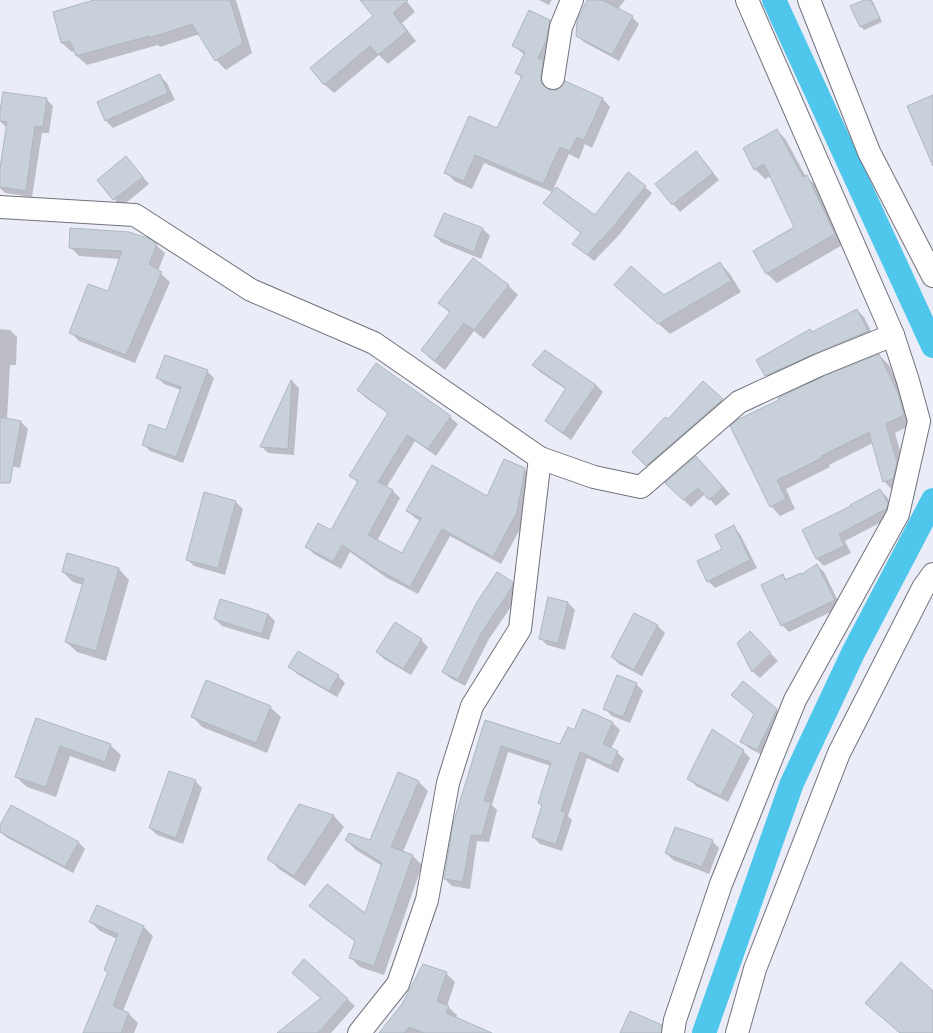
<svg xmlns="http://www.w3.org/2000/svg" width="933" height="1033" font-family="'PT Sans Narrow',sans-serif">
  <rect width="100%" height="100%" fill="#eaecf7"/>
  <g fill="#0003">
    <path d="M97 0H236L252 53 226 70 216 60 200 34 160 47 158 45 87 65 77 56 75 51 72 52 62 43Z"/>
    <path d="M370 0H406L415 12 402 23 416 41 388 64 379 55 334 93 324 84 375 16Z"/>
    <path d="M539 0H552L549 5Z"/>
    <path d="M588 0H625L618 9 632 17 639 24 619 61 584 42 577 35Z"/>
    <path d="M866 0H871L873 2 882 22 864 30 861 27 852 7Z"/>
    <path d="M550 21 558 30 549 85V91H557L602 98 610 107 592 148 585 144 579 159 569 154 552 192 484 163 472 189 454 181 446 172 497 130 522 78 517 73 525 55 514 46Z"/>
    <path d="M160 76 167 83 175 100 113 128 106 121Z"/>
    <path d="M46 99 53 106 49 133H42L32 197 5 193 0 188V175L7 128 0 121V117Z"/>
    <path d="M777 130 786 140 806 177 817 186 844 244 777 283 767 274 754 252 795 227 771 176 765 179 755 169Z"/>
    <path d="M126 157 149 184 121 207 98 180Z"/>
    <path d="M703 160 719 180 680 212 656 184Z"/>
    <path d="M645 187 652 193 619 235 594 261 573 244 582 233 545 203 595 217Z"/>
    <path d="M483 229 490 236 481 259 442 243 435 236Z"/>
    <path d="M156 245 165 253 158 271 170 282 135 363 79 341 71 333 108 292 121 259 79 256 70 247Z"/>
    <path d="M720 263 730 274 741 292 670 334 615 285 664 296Z"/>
    <path d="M508 285 518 295 484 339 474 331 445 370 432 360 422 350 450 313 440 303Z"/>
    <path d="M857 310 864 317 875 339 773 382 766 375 813 333Z"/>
    <path d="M0 329 10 330 17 337 16 365H10L7 419 21 422 28 429 20 468 0 464Z"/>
    <path d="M879 355 889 365 907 403 913 424 895 433 906 472 893 491 884 481 873 443 829 465 830 467 786 489 795 509 780 516 771 506 732 426Z"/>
    <path d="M533 365 596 385 603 392 571 440 553 427 546 420 567 390 540 372Z"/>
    <path d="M207 371 214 378 183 463 150 451 143 444 166 431 181 390 164 384 157 377Z"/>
    <path d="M292 381 299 388 294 455 268 453 261 446Z"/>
    <path d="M703 383 729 407 654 472 640 459 668 421Z"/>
    <path d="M358 390 450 417 458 424 436 456 415 441 386 488 393 491 400 498 377 541 402 554 421 521 415 518 408 511 487 497 524 469 532 477 525 520 501 564 450 536 418 594 387 578 350 552 341 569 314 554 306 546 331 531 358 483 351 475 389 414 366 398Z"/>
    <path d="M703 464 730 494 716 506 705 494 691 507 673 490Z"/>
    <path d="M880 490 887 497 894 511 893 516 845 541 851 553 824 566 817 559 803 530 852 507Z"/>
    <path d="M236 502 243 509 225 575 194 566 187 559Z"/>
    <path d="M733 527 740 534 757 568 715 588 708 581Z"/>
    <path d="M68 555 119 569 129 580 106 661 77 652 66 642 83 585 73 582 63 572Z"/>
    <path d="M817 565 824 572 841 607 789 632 782 625V576L787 580 802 575Z"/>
    <path d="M512 583 519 590V595L489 639 465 686 450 678 443 671Z"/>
    <path d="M568 603 575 610 565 650 547 645 540 638Z"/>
    <path d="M268 614 275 621 269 640 222 626 215 619Z"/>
    <path d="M635 614 658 626 665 633 642 676 619 664 612 657Z"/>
    <path d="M750 632 778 661 760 678 753 672 739 643Z"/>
    <path d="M421 640 428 647 411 675 384 659 377 652Z"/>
    <path d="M290 667 338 676 345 683 337 697 297 674Z"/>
    <path d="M636 684 643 691 630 723 612 716 605 709Z"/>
    <path d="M740 702 776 710 783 717 764 756 749 748 742 742 755 715Z"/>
    <path d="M270 707 281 717 267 753 202 727 192 716Z"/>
    <path d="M37 720 110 745 121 755 115 772 70 756 56 797 27 787 16 777Z"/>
    <path d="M485 721 561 745 574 731 613 723 620 730 611 749 617 752 624 759 618 773 587 758 568 816 572 820 562 851 540 844 533 837 542 806 539 803 551 766 508 752 492 805 497 810 489 842 477 841 470 889 452 886 445 879Z"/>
    <path d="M743 751 750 758 728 802 696 786 689 779Z"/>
    <path d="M398 773 419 782 428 791 403 852 413 856 422 865 384 975 360 967 350 957 356 942 320 915 311 906 365 915 382 866 356 850 346 840 370 841Z"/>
    <path d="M195 781 202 788 183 844 157 835 150 828Z"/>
    <path d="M300 805 334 816 344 827 305 886 279 869 268 858Z"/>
    <path d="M0 827 78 842 85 849 73 873 6 837 0 831Z"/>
    <path d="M712 841 719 848 709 874 673 860 666 853Z"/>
    <path d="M91 922 144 927 153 936 123 1011 129 1014 138 1023 134 1033H84L109 973 105 970 117 939 100 931Z"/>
    <path d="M304 961 355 1006 331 1033H279L322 999Z"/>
    <path d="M446 973 455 982 447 1006 457 1015 456 1019 492 1033H381Z"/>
  </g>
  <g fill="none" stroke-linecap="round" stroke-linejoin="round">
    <g stroke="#4fc6ec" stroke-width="24">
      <path d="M774 0 933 346"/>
      <path d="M704 1033 792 783 853 653 933 500"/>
    </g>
  </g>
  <g fill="#c8d0d9" stroke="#afb7bf">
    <path d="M94 0H230L243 43 215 61 192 24 149 38V36L76 56 70 41 61 43 53 12Z"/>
    <path d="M360 0H408L393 13 407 31 378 55 370 46 324 85 310 68 373 16Z"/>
    <path d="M587 0H602L633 16 612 55 576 36 577 21Z"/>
    <path d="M864 0H871L880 18 860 27 850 6Z"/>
    <path d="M529 10 550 20 546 41 538 58 543 60 541 76V82L545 87 551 90H557L562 86 565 81 603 98 584 140 577 137 570 151 560 147 543 184 475 155 464 181 444 173 469 116 497 128 522 76 515 73 525 52 512 46Z"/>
    <path d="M160 74 168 93 105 121 97 102Z"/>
    <path d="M3 92 47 98 43 127 35 126 26 191 0 187V168L7 122 0 121V111Z"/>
    <path d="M933 95V166L907 106Z"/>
    <path d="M777 129 803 177 807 175 835 234 766 274 753 251 794 227 764 164 754 170 743 148Z"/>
    <path d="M696 151 713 173 672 205 655 184Z"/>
    <path d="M126 156 143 177 113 200 97 180Z"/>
    <path d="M628 172 646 186 612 228 587 255 572 244 581 233 543 203 556 187 595 215Z"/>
    <path d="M444 213 483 228 474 252 434 236Z"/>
    <path d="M70 228 129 232 150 239 157 244 149 264 162 272 126 355 69 333 88 284 108 291 122 251 69 248Z"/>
    <path d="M473 258 509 285 474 330 464 323 435 361 421 350 450 312 438 303Z"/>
    <path d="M720 262 731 281 658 324 614 285 631 266 664 295Z"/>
    <path d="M857 309 868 331 814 354 765 376 756 360 810 329 812 332Z"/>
    <path d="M545 350 596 385 563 433 545 421 566 388 532 365Z"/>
    <path d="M879 354 898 393 904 415 886 424 897 462 893 479 883 482 869 432 821 456 822 458 777 480 786 499 770 507 730 426 737 420 779 400 778 398 824 376Z"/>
    <path d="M165 355 208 370 176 457 142 445 149 424 166 430 181 387 156 378Z"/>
    <path d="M376 363 451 416 428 449 407 435 378 482 393 490 368 535 402 553 421 518 406 511 432 465 487 496 504 459 525 468 517 512 493 557 442 529 410 587 379 570 342 545 333 562 305 547 318 523 331 530 358 481 349 476 388 413 357 390Z"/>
    <path d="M291 380H292L288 449 260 447Z"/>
    <path d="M703 381 723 399 646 466 632 452 665 417 668 419Z"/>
    <path d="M0 417 21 421 10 483H0Z"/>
    <path d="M696 456 723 487 709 500 698 488 683 500 665 483Z"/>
    <path d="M880 489 888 503 886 509 839 534 844 546 816 559 802 530 851 506 850 505Z"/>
    <path d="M204 492 236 501 218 568 186 560Z"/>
    <path d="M734 525 750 560 707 582 697 561 722 549 715 535Z"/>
    <path d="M67 553 119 568 96 651 65 642 84 579 62 572Z"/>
    <path d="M817 564 835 600 781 626 761 585 783 574 785 580 801 573 802 574Z"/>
    <path d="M497 572 513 582 512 587 482 632 458 680 442 672 477 602Z"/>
    <path d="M548 597 568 602 558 643 539 639Z"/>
    <path d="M220 599 268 614 262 634 214 619Z"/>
    <path d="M634 613 658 625 634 670 611 657Z"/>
    <path d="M395 622 422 639 403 669 376 652Z"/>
    <path d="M750 631 771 653 752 672 737 643Z"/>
    <path d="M298 651 339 675 329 691 288 667Z"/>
    <path d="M617 675 637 683 623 717 603 709Z"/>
    <path d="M206 680 271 706 256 743 191 717Z"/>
    <path d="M743 681 777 709 757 750 740 742 754 714 731 695Z"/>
    <path d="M583 709 613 722 603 744 618 751 611 766 580 752 561 811 566 812 556 844 532 837 542 805 538 803 551 762 501 746 484 801 491 802 482 836 471 835 463 882 444 879 453 824 485 720 560 744 568 727 574 730Z"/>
    <path d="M36 718 111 744 105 762 60 746 46 787 15 777Z"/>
    <path d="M712 729 744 750 721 796 687 779Z"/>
    <path d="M169 771 196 780 176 838 149 828Z"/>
    <path d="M398 772 419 781 391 847 413 855 374 966 349 958 355 941 309 906 327 884 365 913 382 863 345 840 349 833 370 840Z"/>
    <path d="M299 804 334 815 294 876 267 859Z"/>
    <path d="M11 805 79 842 65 867 0 832V825Z"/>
    <path d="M675 827 713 840 702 867 665 853Z"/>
    <path d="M97 905 144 926 113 1006 129 1013 121 1033H83L108 972 104 970 118 934 89 922Z"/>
    <path d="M304 959 348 999 318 1033H277L321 998 292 973Z"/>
    <path d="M901 962 933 991V1033H900L865 1003Z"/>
    <path d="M423 964 447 972 437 1001 449 1006 446 1013 492 1033H424L409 1027 404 1033H379L402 1004Z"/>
    <path d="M630 1011 662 1025 661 1033H620Z"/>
  </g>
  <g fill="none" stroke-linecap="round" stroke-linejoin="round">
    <defs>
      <g id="street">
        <path d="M747 0 893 335"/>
        <path d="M809 0 869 152 933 276"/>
        <path d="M553 78 561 27 572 0"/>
        <path d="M0 207 135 215 251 290 374 343 540 458 594 477 641 487 739 402 819 365 893 335 908 381 919 421 898 514 795 700 721 884 675 1020 673 1033"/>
        <path d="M359 1033 398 984 427 900 448 783 472 706 520 629 540 458"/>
        <path d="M737 1033 755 969 839 753 923 588 933 574"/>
      </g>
    </defs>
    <use href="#street" stroke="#71727c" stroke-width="24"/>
    <use href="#street" stroke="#fff" stroke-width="22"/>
  </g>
</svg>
